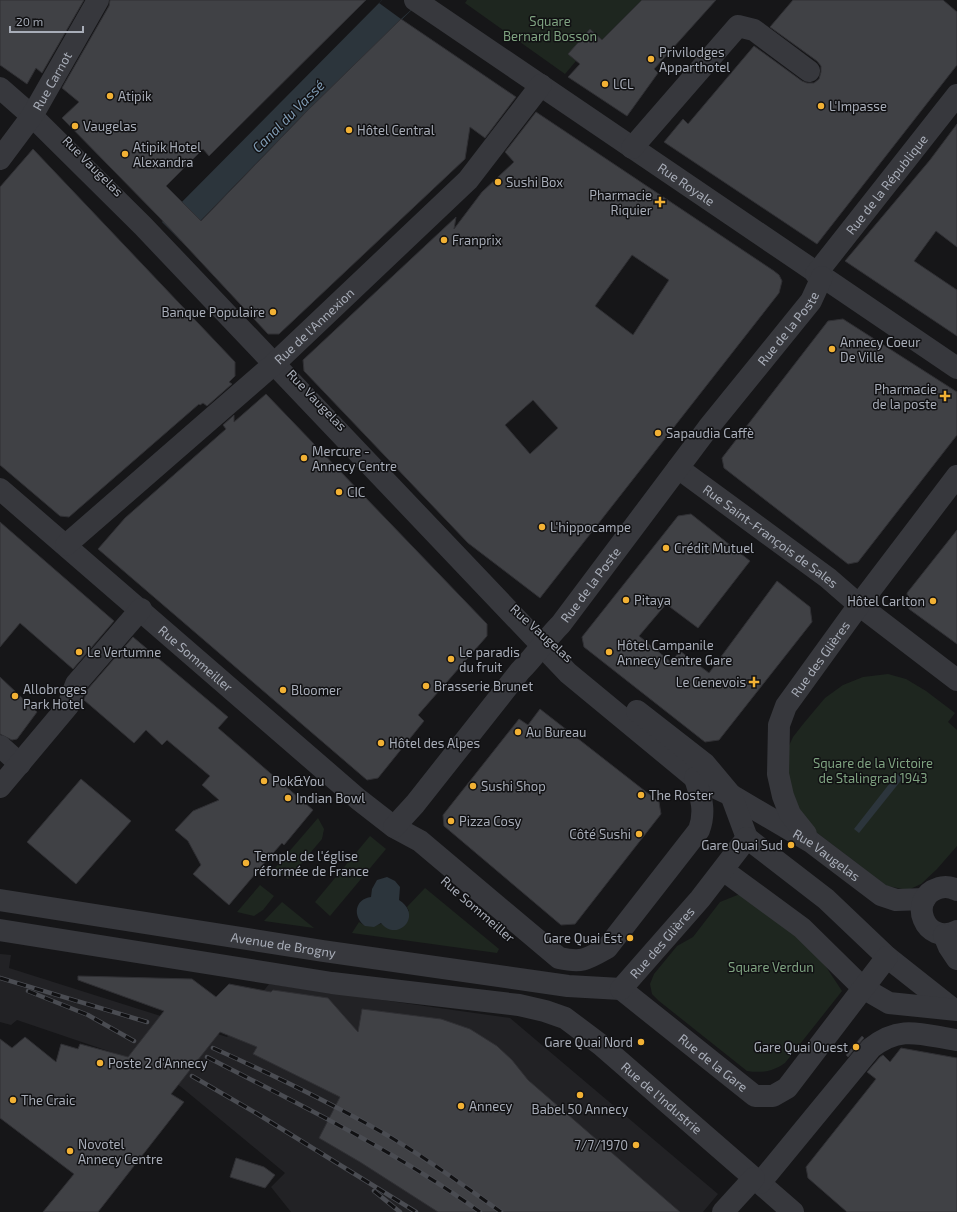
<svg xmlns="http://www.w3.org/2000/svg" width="957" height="1212" font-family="'Exo 2',sans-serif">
  <rect width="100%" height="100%" fill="#161618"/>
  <path fill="#222225" d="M0 954 11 955 9 968 227 1037 269 984 510 1018 718 1194 703 1212H291L271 1187 285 1173 180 1086 120 1055 17 1020 11 1025 0 1022Z"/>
  <g fill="#1e261f">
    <path d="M467 0H642L602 40 590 29 569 54 576 61 565 74 465 3Z"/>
    <path d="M888 674 906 679 926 691 955 713 948 722 957 730V846L937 869 921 884 908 890 887 886 816 832 799 813 790 793 787 750 793 737 804 723 825 698 843 685 863 677Z"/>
    <path d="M318 818 324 829 322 839 288 879 275 868Z"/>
    <path d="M370 836 386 849 330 916 315 902Z"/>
    <path d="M260 885 274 896 263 910 254 916 237 912Z"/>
    <path d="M425 888 499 949 497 953 352 933 359 922C374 933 394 917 409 911L407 907Z"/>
    <path d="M745 892 811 944 842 991 785 1063C772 1072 762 1073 747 1071L659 1001 652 994 650 984 654 974 677 946 693 937 720 902Z"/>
    <path d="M282 902 314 928 264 921Z"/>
  </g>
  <g fill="#2c353c">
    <path d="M382 0H422L307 111 181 241 162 222Z"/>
    <path d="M897 774 903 778 859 833 854 829Z"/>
    <path d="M387 877 395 881 400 887 399 900C424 916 397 943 381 923L374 927 365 926C352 916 355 899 371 897L372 889 377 880Z"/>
  </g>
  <path fill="#161618" d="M382 0H422L401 19 379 3Z"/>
  <g fill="#404145" stroke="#303034" fill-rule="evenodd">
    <path d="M0 0H84L42 73 36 68 27 84 0 65Z"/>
    <path d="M110 0H366L209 156 203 149 166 186 201 221 307 111 401 19 516 97 485 138 470 127 465 159 279 334H268L159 217 62 118 79 102 62 88 109 6Z"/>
    <path d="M642 0H716L654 69 658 73 627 116 568 77 580 64 568 54 590 29 602 40Z"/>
    <path d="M793 0H943L957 12V65L817 244 664 142 683 119 688 124 754 46 802 81 807 83H814L819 79 821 72V66L817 61 770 27Z"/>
    <path d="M536 112 774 271 779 275 782 281 779 293 540 598 468 543 304 371 303 360 456 217 454 229 482 192 514 162 505 152ZM632 255 669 280 633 335 595 306ZM533 400 558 428 530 454 505 425Z"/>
    <path d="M957 124V247L936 231 914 261 957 290V336L845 261 930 160Z"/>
    <path d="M33 149 235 362V376L229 382 232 384 207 406 203 403 200 405 199 404 69 517 60 516 0 465V187Z"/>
    <path d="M843 319 957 392V435L858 562 848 564 724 468 722 458 828 321Z"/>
    <path d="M266 394 487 624V636L418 715 424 721 378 778 367 780 98 549 125 518 226 429 223 425 234 415V422Z"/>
    <path d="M691 514 750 561 698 628 666 604 639 636 671 662 680 651 709 673 777 581 810 607 812 622 719 740 705 742 584 647 582 637 678 516Z"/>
    <path d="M0 522 114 621 73 669 20 623 0 647Z"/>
    <path d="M957 530V644L909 609 907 593Z"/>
    <path d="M133 637 228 717 218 728 313 810 284 845 282 843 266 861 229 905 193 874 201 865 188 841 175 830 193 811 219 800 202 785 210 776 167 740 162 745 146 730 134 743 84 700 87 690Z"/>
    <path d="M0 677 37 712 17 739 12 740 0 734Z"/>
    <path d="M540 709 659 802 661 814 575 924 561 925 444 826 443 815 519 719 528 725Z"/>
    <path d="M81 779 131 821 76 884 27 842Z"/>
    <path d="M78 976 192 979 216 997 229 984 271 992 273 990 328 998 358 1032 362 1009 441 1019 470 1029 497 1046 512 1060 528 1080 680 1212H438L360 1162 319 1138 340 1097 253 1054 257 1047 220 1032 171 1094 184 1102 98 1212H43L74 1174 0 1118V1039L12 1048 25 1037 56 1062 61 1044 78 1049 80 1044 128 1057 164 1011 78 980Z"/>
    <path d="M862 1036 864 1038 848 1057 846 1055Z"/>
    <path d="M901 1048 957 1058V1212H847L808 1178 806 1167 876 1079 867 1072 880 1057 883 1055 890 1062Z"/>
    <path d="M236 1158 264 1167 275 1175 265 1188 230 1177Z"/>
  </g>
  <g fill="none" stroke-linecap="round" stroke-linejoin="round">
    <g stroke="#37383d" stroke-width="22">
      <path id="s1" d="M415 0 957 368"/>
      <path id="s2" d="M0 88 32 116 143 226 568 673 695 778 731 795 811 842 881 895 896 900 925 899"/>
      <path d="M632 148 738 26 754 30 809 71"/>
      <path id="s3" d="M0 159 32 116 98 0"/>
      <path id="s4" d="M816 274 957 95"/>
      <path id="s5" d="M678 468 828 578 859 605 957 680"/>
      <path id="s6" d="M0 489 358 799 394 827 420 841 559 958C582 963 586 960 607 948L699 830C706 811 701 797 695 778"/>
      <path id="s7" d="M66 545 274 364 468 180 541 85"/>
      <path d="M637 711 705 764 731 795 747 838"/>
      <path d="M0 746 20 764"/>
      <path d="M0 787 68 706 76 684 141 609"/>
      <path id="s8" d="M394 827 415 804 520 671C535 656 546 639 561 624L708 428 811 301 822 277"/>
      <path id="s9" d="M806 834 790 814 783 796 778 774 779 725 786 706 859 605 957 476"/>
      <path d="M747 838 826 899 887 957 953 1009"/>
      <path d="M723 870 802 928 863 988 889 1003 957 1010"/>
      <path d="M957 890C951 887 945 886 939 888 906 898 925 947 957 931"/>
      <path id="s10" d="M0 900 323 951 568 986 621 989"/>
      <path id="s11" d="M0 930 332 983 519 1005 545 1011 565 1018 601 1045 793 1212"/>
      <path d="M944 935 949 947 957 959"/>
      <path id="s12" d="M621 989 755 1096H773L787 1088 887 957"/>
      <path id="s13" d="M621 989 700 899 747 838"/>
      <path d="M760 1183 871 1048C901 1024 922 1035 957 1040"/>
      <path d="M723 1212 754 1178"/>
    </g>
    <defs>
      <g id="rail">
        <path d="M0 978 147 1022"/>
        <path d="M28 991 88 1015 134 1041"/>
        <path d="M213 1048C271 1074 329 1102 385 1134 425 1157 463 1185 501 1212"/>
        <path d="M207 1057C300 1105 394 1150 480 1212"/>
        <path d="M192 1076 256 1113 416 1212"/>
        <path d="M374 1191 400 1212"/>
      </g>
    </defs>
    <use href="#rail" stroke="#4a4c52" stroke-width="4.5"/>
    <use href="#rail" stroke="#111113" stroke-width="3" stroke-dasharray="9" stroke-linecap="butt"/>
  </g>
  <g fill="#f2b134" stroke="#111113" stroke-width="1.5">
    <circle cx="651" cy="59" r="4"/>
    <circle cx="605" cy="84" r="4"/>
    <circle cx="110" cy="96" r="4"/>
    <circle cx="821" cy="106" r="4"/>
    <circle cx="75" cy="126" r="4"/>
    <circle cx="349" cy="130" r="4"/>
    <circle cx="125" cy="154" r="4"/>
    <circle cx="498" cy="182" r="4"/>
    <path d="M658 196h4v4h4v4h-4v4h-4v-4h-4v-4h4z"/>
    <circle cx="444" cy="240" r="4"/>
    <circle cx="273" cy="312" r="4"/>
    <circle cx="832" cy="349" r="4"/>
    <path d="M943 390h4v4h4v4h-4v4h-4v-4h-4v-4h4z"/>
    <circle cx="658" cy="433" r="4"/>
    <circle cx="304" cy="458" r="4"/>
    <circle cx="339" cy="492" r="4"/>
    <circle cx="542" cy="527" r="4"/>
    <circle cx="666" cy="548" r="4"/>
    <circle cx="626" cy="600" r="4"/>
    <circle cx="933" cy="601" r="4"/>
    <circle cx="79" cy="652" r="4"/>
    <circle cx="609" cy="652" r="4"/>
    <circle cx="451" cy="659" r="4"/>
    <path d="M752 676h4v4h4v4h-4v4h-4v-4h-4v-4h4z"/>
    <circle cx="426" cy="686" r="4"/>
    <circle cx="283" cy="690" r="4"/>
    <circle cx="15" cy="696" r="4"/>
    <circle cx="518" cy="732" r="4"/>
    <circle cx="381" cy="743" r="4"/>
    <circle cx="264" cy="781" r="4"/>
    <circle cx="473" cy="786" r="4"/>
    <circle cx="641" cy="795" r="4"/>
    <circle cx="288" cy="798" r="4"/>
    <circle cx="451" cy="821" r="4"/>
    <circle cx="639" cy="834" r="4"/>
    <circle cx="791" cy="845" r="4"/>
    <circle cx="246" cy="863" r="4"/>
    <circle cx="630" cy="938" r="4"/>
    <circle cx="641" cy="1042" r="4"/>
    <circle cx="856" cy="1047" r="4"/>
    <circle cx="100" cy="1063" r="4"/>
    <circle cx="580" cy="1095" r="4"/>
    <circle cx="13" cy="1100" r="4"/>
    <circle cx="461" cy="1106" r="4"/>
    <circle cx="636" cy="1145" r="4"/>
    <circle cx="70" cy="1151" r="4"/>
  </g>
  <g text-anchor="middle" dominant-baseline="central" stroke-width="3" stroke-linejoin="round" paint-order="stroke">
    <g font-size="13" fill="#7fa381" stroke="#111113">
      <text x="550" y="21">Square<tspan x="550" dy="15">Bernard Bosson</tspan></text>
      <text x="873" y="763">Square de la Victoire<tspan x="873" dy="15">de Stalingrad 1943</tspan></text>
      <text x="771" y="967">Square Verdun</text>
    </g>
    <g font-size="13" fill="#a8adb8" stroke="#111113" text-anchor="start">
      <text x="659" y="52">Privilodges<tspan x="659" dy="15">Apparthotel</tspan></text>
      <text x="613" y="84">LCL</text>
      <text x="118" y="96">Atipik</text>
      <text x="829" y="106">L'Impasse</text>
      <text x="83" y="126">Vaugelas</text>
      <text x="357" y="130">Hôtel Central</text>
      <text x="133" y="147">Atipik Hotel<tspan x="133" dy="15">Alexandra</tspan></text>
      <text x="506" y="182">Sushi Box</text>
      <text x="652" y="195" text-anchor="end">Pharmacie<tspan x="652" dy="15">Riquier</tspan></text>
      <text x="452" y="240">Franprix</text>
      <text x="265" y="312" text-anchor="end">Banque Populaire</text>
      <text x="840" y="342">Annecy Coeur<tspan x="840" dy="15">De Ville</tspan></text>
      <text x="937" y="389" text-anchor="end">Pharmacie<tspan x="937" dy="15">de la poste</tspan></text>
      <text x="666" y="433">Sapaudia Caffè</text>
      <text x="312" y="451">Mercure -<tspan x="312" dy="15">Annecy Centre</tspan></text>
      <text x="347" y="492">CIC</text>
      <text x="550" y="527">L'hippocampe</text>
      <text x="674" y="548">Crédit Mutuel</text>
      <text x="634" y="600">Pitaya</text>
      <text x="925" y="601" text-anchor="end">Hôtel Carlton</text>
      <text x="617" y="645">Hôtel Campanile<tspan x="617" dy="15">Annecy Centre Gare</tspan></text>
      <text x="87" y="652">Le Vertumne</text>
      <text x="459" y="652">Le paradis<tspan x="459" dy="15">du fruit</tspan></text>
      <text x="746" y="682" text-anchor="end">Le Genevois</text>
      <text x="434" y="686">Brasserie Brunet</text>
      <text x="23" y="689">Allobroges<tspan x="23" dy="15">Park Hotel</tspan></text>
      <text x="291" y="690">Bloomer</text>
      <text x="526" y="732">Au Bureau</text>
      <text x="389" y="743">Hôtel des Alpes</text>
      <text x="272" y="781">Pok&amp;You</text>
      <text x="481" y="786">Sushi Shop</text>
      <text x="649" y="795">The Roster</text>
      <text x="296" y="798">Indian Bowl</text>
      <text x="459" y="821">Pizza Cosy</text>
      <text x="631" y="834" text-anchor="end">Côté Sushi</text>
      <text x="783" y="845" text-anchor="end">Gare Quai Sud</text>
      <text x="254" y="856">Temple de l'église<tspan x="254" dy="15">réformée de France</tspan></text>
      <text x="622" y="938" text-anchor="end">Gare Quai Est</text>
      <text x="633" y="1042" text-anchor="end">Gare Quai Nord</text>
      <text x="848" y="1047" text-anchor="end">Gare Quai Ouest</text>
      <text x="108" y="1063">Poste 2 d'Annecy</text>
      <text x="21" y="1100">The Craic</text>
      <text x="469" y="1106">Annecy</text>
      <text x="580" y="1109" text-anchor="middle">Babel 50 Annecy</text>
      <text x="78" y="1144">Novotel<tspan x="78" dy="15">Annecy Centre</tspan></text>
      <text x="628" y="1145" text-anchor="end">7/7/1970</text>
    </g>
    <g font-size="13" fill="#a8adb8" stroke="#111113">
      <text stroke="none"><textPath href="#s3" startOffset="94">Rue Carnot</textPath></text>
      <text transform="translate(93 166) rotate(45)">Rue Vaugelas</text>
      <text stroke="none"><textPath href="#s1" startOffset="328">Rue Royale</textPath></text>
      <text stroke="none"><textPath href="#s4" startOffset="114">Rue de la République</textPath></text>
      <text stroke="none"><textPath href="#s7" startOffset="331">Rue de l'Annexion</textPath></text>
      <text stroke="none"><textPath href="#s8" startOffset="636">Rue de la Poste</textPath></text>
      <text transform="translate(317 400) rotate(46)">Rue Vaugelas</text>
      <text stroke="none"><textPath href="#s5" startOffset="115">Rue Saint-François de Sales</textPath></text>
      <text stroke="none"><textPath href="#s8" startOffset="312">Rue de la Poste</textPath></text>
      <text transform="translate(542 633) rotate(42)">Rue Vaugelas</text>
      <text stroke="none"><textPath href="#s6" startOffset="259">Rue Sommeiller</textPath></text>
      <text stroke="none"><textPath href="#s9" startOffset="195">Rue des Glières</textPath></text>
      <text stroke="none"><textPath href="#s2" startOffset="1133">Rue Vaugelas</textPath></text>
      <text transform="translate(478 909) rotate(41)">Rue Sommeiller</text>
      <text stroke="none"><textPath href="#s13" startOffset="62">Rue des Glières</textPath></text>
      <text stroke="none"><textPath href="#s10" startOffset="287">Avenue de Brogny</textPath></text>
      <text stroke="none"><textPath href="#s12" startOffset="118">Rue de la Gare</textPath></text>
      <text stroke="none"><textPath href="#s11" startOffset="698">Rue de l'Industrie</textPath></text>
    </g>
    <g font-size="14" font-style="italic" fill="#7f9bb3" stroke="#111113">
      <text transform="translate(288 116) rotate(-45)">Canal du Vassé</text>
    </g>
  </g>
  <path d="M10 26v6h73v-6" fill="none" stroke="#a8adb8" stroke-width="2"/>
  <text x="16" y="26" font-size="12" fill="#a8adb8" stroke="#111113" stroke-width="3" paint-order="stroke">20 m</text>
</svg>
